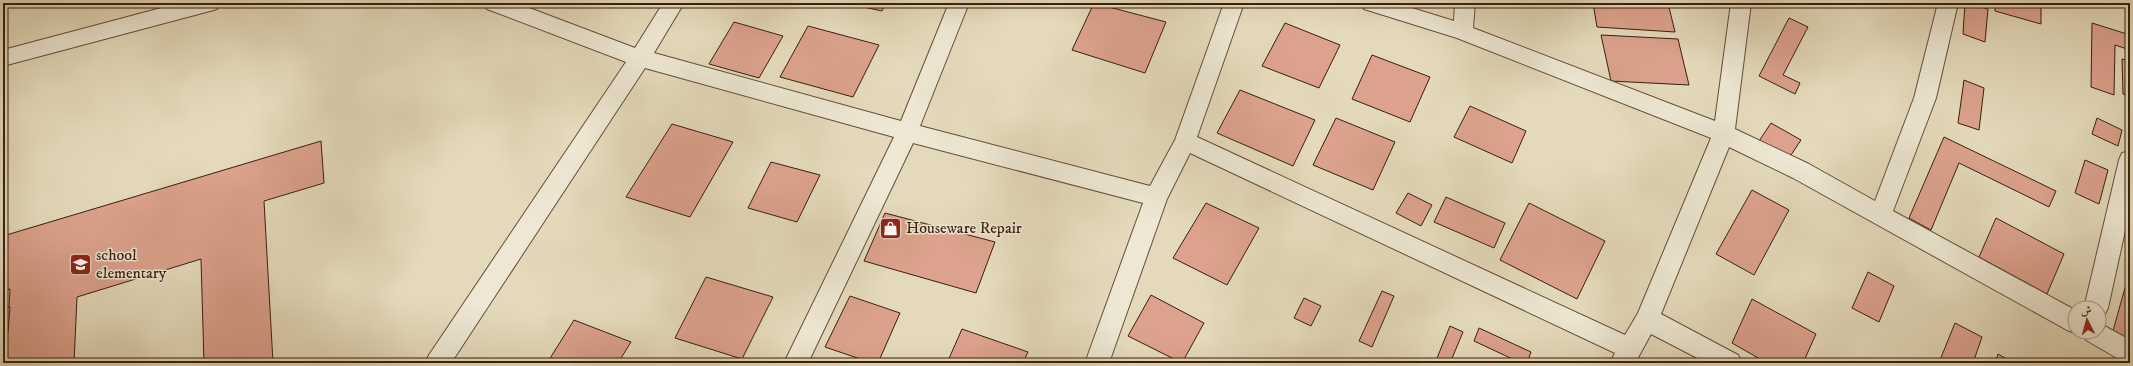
<svg xmlns="http://www.w3.org/2000/svg" width="2133" height="366" font-family="'IM FELL DW Pica',Amiri,serif">
  <rect width="100%" height="100%" fill="#e4dabb"/>
  <filter id="stains"><feTurbulence type="fractalNoise" baseFrequency=".005" numOctaves="4"/><feColorMatrix values="0 0 0 0 .2 0 0 0 0 .09 0 0 0 0 .02 0 0 0 .5 -.17"/></filter>
  <radialGradient id="worn" r=".72"><stop offset=".6" stop-color="#630" stop-opacity="0"/><stop offset="1" stop-color="#630" stop-opacity=".3"/></radialGradient>
  <g fill="#dca28d" stroke="#391e0d">
    <path d="M845 3H886L882 11Z"/>
    <path d="M1094 3 1166 22 1145 73 1072 50Z"/>
    <path d="M1593 3H1668L1675 32 1597 27Z"/>
    <path d="M1965 3 1988 9 1985 42 1963 34Z"/>
    <path d="M1995 3H2029L2041 6V24L1995 11Z"/>
    <path d="M1789 18 1808 27 1783 75 1800 83 1795 94 1759 76Z"/>
    <path d="M734 22 783 36 759 78 709 64Z"/>
    <path d="M1285 23 1340 45 1319 88 1262 66Z"/>
    <path d="M2092 23 2130 35V50L2115 45 2114 95 2091 87Z"/>
    <path d="M808 26 879 45 853 97 780 77Z"/>
    <path d="M1601 35 1678 39 1689 85 1611 81Z"/>
    <path d="M1372 55 1430 77 1410 122 1352 99Z"/>
    <path d="M2122 59 2130 61V96L2123 94Z"/>
    <path d="M1964 80 1984 88 1979 130 1958 123Z"/>
    <path d="M1240 90 1315 120 1293 166 1217 133Z"/>
    <path d="M1470 106 1526 131 1512 163 1454 137Z"/>
    <path d="M1336 118 1395 142 1373 190 1313 165Z"/>
    <path d="M2097 118 2122 130 2118 146 2092 134Z"/>
    <path d="M1771 123 1801 140 1789 158 1759 141Z"/>
    <path d="M672 124 733 142 690 217 626 197Z"/>
    <path d="M1944 137 2056 191 2049 207 1959 163 1931 230 1909 218Z"/>
    <path d="M321 141 324 183 264 201 273 363H204L201 259 77 297 74 363H6L10 289 3 291V236Z"/>
    <path d="M2085 160 2108 170 2099 204 2075 193Z"/>
    <path d="M771 162 820 175 797 222 748 208Z"/>
    <path d="M1752 190 1789 210 1754 275 1716 254Z"/>
    <path d="M1408 193 1432 205 1421 226 1396 213Z"/>
    <path d="M1446 197 1505 223 1494 248 1434 222Z"/>
    <path d="M1206 203 1259 228 1227 285 1173 258Z"/>
    <path d="M1529 203 1605 241 1577 299 1500 260Z"/>
    <path d="M885 213 995 242 976 293 864 261Z"/>
    <path d="M1996 218 2064 254 2047 294 1979 257Z"/>
    <path d="M2130 270V347L2111 338Z"/>
    <path d="M1868 272 1894 286 1879 322 1852 308Z"/>
    <path d="M706 277 773 297 742 359 675 338Z"/>
    <path d="M1382 291 1394 296 1372 347 1359 341Z"/>
    <path d="M1151 295 1204 323 1182 363 1128 336Z"/>
    <path d="M850 296 900 313 878 363H872L825 347Z"/>
    <path d="M1304 298 1321 306 1311 326 1294 318Z"/>
    <path d="M1752 299 1816 334 1803 363H1767L1732 343Z"/>
    <path d="M10 307 8 332 3 333V309Z"/>
    <path d="M574 320 631 342 618 363H547Z"/>
    <path d="M1955 323 1982 337 1973 363H1945L1940 360Z"/>
    <path d="M1450 326 1463 332 1450 363H1435Z"/>
    <path d="M1479 328 1531 352 1527 363H1521L1474 341Z"/>
    <path d="M962 329 1028 352 1023 363H947Z"/>
    <path d="M1998 354 2014 363H1995Z"/>
  </g>
  <g fill="none" stroke-linecap="round" stroke-linejoin="round">
    <defs>
      <g id="minor">
        <path d="M180 3H220L217 9 210 11 3 66V50Z"/>
        <path d="M484 3H516L635 48 663 3H684L654 53 901 121 949 3H969L920 126 1150 186 1175 140 1224 3H1244L1197 137 1625 335 1638 313 1711 138 1457 38 1364 9 1361 3H1396L1454 21 1455 3H1475L1473 28 1715 121 1731 3H1751L1735 129 1809 164 1875 201 1914 98 1938 3H1958L1936 98 1893 211 2075 310V332H2077L2075 333 2067 330 1793 178 1729 147 1661 314 1738 355 1742 363H1707L1651 334 1635 363H1610L1615 353 1190 153 1167 199 1109 363H1085L1143 203 913 143 808 363H784L894 137 645 68 451 363H425L429 355 626 62 487 9Z"/>
        <path d="M2130 151V208L2108 308 2104 316 2099 318V308H2084L2119 160 2122 153Z"/>
        <path d="M2099 323 2130 340V363L2122 361 2086 340 2082 332H2099Z"/>
      </g>
    </defs>
    <use href="#minor" stroke="#644d38" stroke-width="2"/>
    <use href="#minor" fill="#ede7d3" fill-rule="evenodd"/>
  </g>
  <defs>
    <symbol id="shop-square" viewBox="-11 -11 22 22"><rect x="-9" y="-9" width="18" height="18" rx="4" fill="#8f2418" stroke="#ede7d3"/><path d="M-5-2.5h2.3a2.7 3.5 0 0 1 5.4 0H5L5.5 6h-11ZM-1.5-2.5h3a1.5 2.3 0 0 0-3 0Z" fill="#fff"/></symbol>
    <symbol id="school-square" viewBox="-11 -11 22 22"><rect x="-9" y="-9" width="18" height="18" rx="4" fill="#8f2418" stroke="#ede7d3"/><path d="M0-5L7-2L0 1L-7-2ZM-4 1L0 2.5L4 1V4Q0 6-4 4Z" fill="#fff"/></symbol>
  </defs>
  <g fill-rule="evenodd">
    <use href="#shop-square" x="878" y="216" width="25" height="25"/>
    <use href="#school-square" x="68" y="252" width="25" height="25"/>
  </g>
  <g text-anchor="middle" dominant-baseline="central" stroke-width="3" stroke-linejoin="round" paint-order="stroke">
    <g font-size="16" fill="#391e0d" stroke="#ede7d3" text-anchor="start">
      <text x="906" y="228">Houseware Repair</text>
      <text x="96" y="255">school<tspan x="96" dy="18">elementary</tspan></text>
    </g>
  </g>
  <rect width="2133" height="366" fill="none" stroke="#e4dabb" stroke-width="16"/>
  <rect x="4" y="4" width="2125" height="358" fill="none" stroke="#391e0d" stroke-width="2"/>
  <rect x="8" y="8" width="2117" height="350" fill="none" stroke="#391e0d"/>
  <g transform="translate(2087 320) rotate(354)"><circle r="19" fill="#ede7d3" stroke="#a59784"/>
  <path d="M0-3L7 15L0 10L-7 15Z" fill="#8f2418"/>
  <text y="-6" font-size="11" font-weight="bold" text-anchor="middle" fill="#391e0d">ش</text>
  </g>
  <rect width="100%" height="100%" filter="url(#stains)"/>
  <rect width="100%" height="100%" fill="url(#worn)"/>
</svg>
